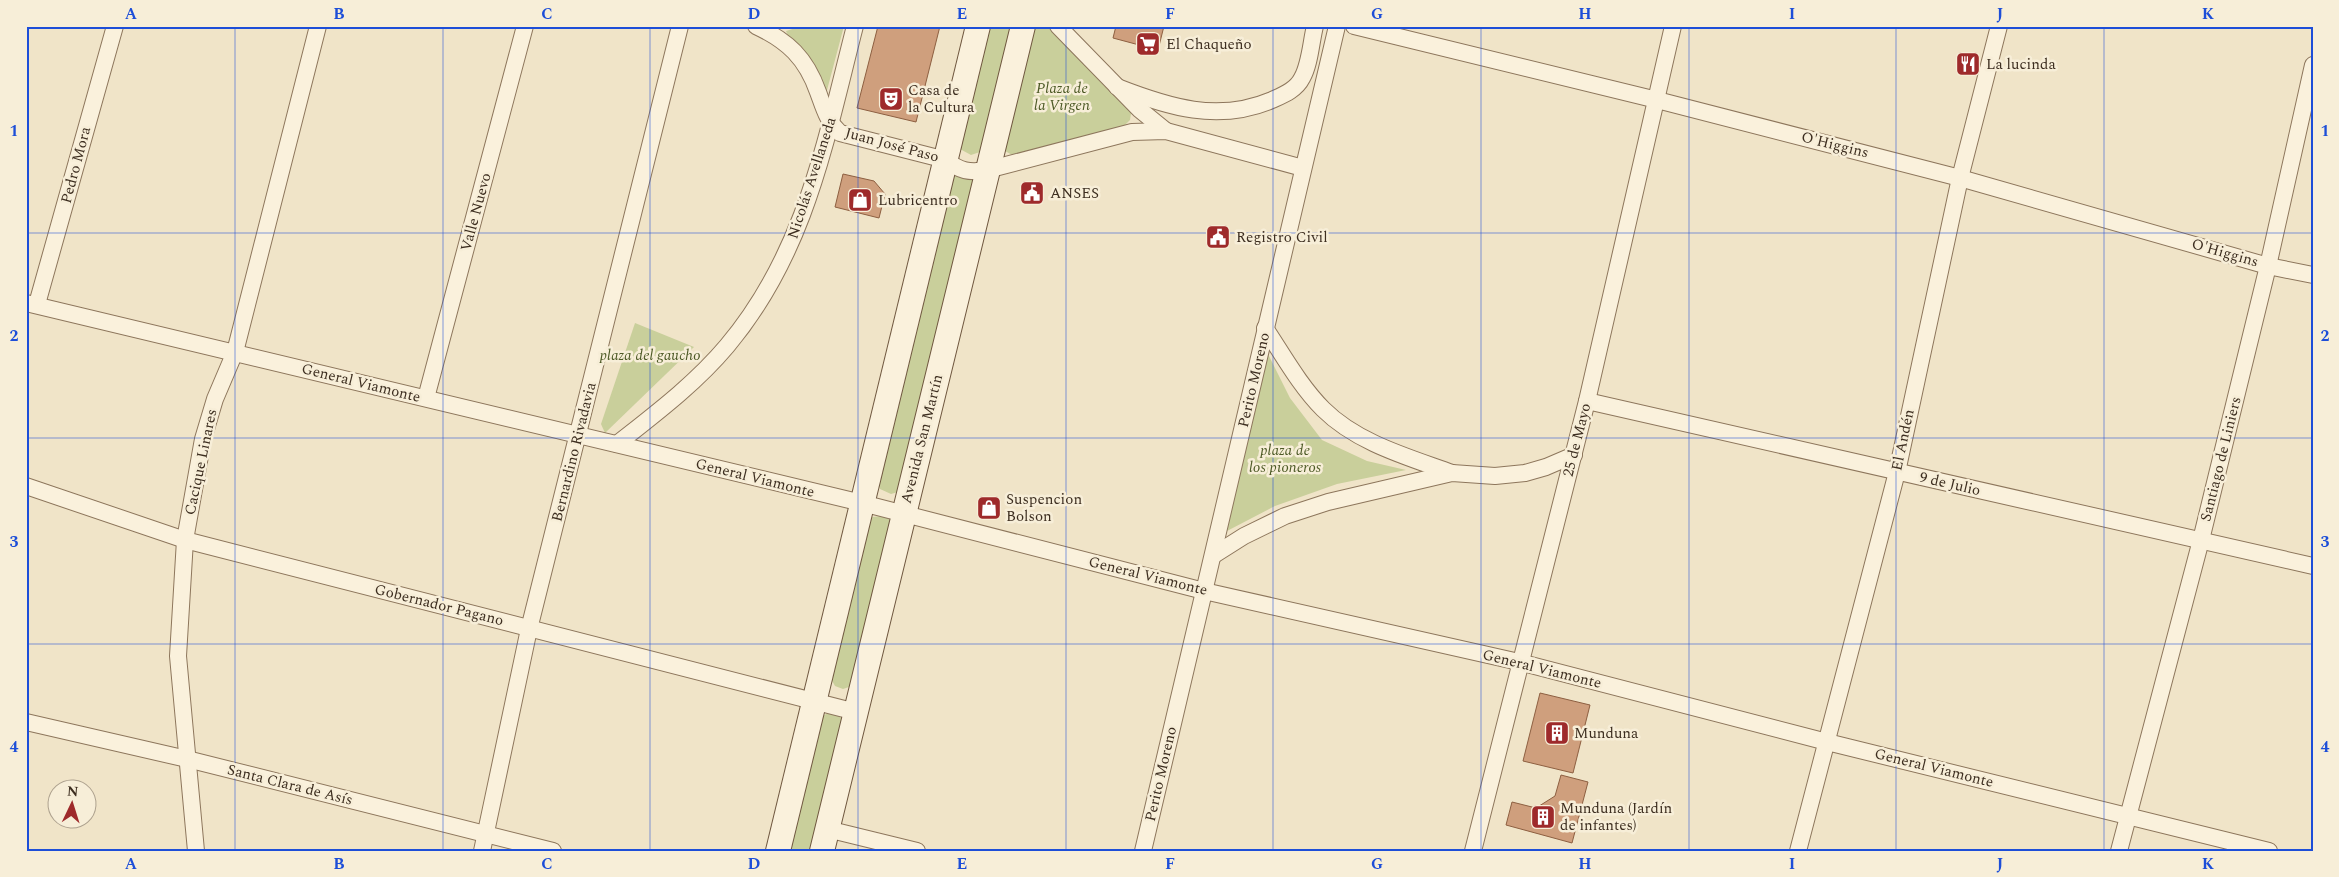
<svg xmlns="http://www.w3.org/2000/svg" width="2339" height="877" font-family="Spectral,serif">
  <rect width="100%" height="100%" fill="#f0e4c8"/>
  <g fill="#c9cf9b">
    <path d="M802 26H844L826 94C822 82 817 68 809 57 803 48 788 39 786 31Z"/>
    <path d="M986 26H1017L983 151 971 155 960 149Z"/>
    <path d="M1034 26H1054L1132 107 1130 120 1124 126 1014 156 1005 151Z"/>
    <path d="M952 173 965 179H975L898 492 891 494 880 489 878 483Z"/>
    <path d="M635 323 694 347 605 433 601 424Z"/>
    <path d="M1267 352 1290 398 1322 440 1367 461 1406 470 1337 484 1275 506 1227 531Z"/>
    <path d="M883 516 889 519 892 525 852 686 843 689 835 686 831 679 871 517Z"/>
    <path d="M831 712 838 715 844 721 813 851H787L819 723 824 715Z"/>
  </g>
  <g fill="#cf9f7d" stroke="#8d5f41">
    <path d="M878 26H940L916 122 857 108Z"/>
    <path d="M1116 26H1164L1158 50 1113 38Z"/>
    <path d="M843 174 874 181 885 194 879 218 835 207Z"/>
    <path d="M1540 693 1590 705 1573 773 1523 761Z"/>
    <path d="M1561 775 1588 782 1572 843 1506 825 1512 802 1536 808 1555 796Z"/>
  </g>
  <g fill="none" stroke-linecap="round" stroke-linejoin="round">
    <defs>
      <g id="street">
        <path d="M756 26C788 41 806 58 818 92 824 108 827 121 840 133L946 160C960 171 969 173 987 170L1132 132 1166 131 1303 168"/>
        <path d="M1058 26 1139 109 1166 131"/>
        <path d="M1354 26 1657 100 1960 178 2268 266 2313 275"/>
        <path d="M1117 87C1168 107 1218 123 1272 100 1283 95 1296 90 1302 78 1310 64 1311 42 1315 26"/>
        <path d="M26 303 862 503 1204 591 1519 662 1827 742 2269 851"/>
        <path d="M37 304 115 26"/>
        <path d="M1265 328C1283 355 1300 386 1323 409 1357 443 1408 457 1452 473"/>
        <path d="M426 398 525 26"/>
        <path d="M1587 401 2313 566"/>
        <path d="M617 444C655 414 695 384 727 346 806 252 825 142 855 26"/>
        <path d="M26 486 185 540 856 712"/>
        <path d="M1214 555 1244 536 1285 516 1328 502 1452 473 1495 476 1525 473 1546 467 1574 455"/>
        <path d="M26 722 187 759 553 851"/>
        <path d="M827 829 917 851"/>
        <path d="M196 851 178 656 185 540 203 439 215 399 235 352 318 26"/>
        <path d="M482 851 529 629 680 26"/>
        <path d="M1143 851 1337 26"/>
        <path d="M1473 851 1587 401 1673 26"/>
        <path d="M1798 851 1897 472 1960 178 1999 26"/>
        <path d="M2119 851 2201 540 2268 266 2313 65"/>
      </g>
      <g id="secondary">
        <path d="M778 851 978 26"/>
        <path d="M822 851 1023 26"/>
      </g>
    </defs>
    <use href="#street" stroke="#8d765c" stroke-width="18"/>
    <use href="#secondary" stroke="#6f573f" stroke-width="26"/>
    <use href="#street" stroke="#faf1dc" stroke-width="16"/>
    <use href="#secondary" stroke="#faf1dc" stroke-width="24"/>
  </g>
  <path fill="none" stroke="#1d4ed8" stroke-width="1" stroke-opacity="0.55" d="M235 26V851M443 26V851M650 26V851M858 26V851M1066 26V851M1273 26V851M1481 26V851M1689 26V851M1896 26V851M2104 26V851M26 233H2313M26 438H2313M26 644H2313"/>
  <defs>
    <symbol id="supermarket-square" viewBox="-11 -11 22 22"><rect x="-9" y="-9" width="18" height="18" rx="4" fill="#9e2a2b" stroke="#f7eed8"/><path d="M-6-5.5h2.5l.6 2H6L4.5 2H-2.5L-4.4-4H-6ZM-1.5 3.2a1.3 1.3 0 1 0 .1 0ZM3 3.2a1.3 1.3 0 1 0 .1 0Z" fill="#fff"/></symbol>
    <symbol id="restaurant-square" viewBox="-11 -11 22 22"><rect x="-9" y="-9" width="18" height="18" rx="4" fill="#9e2a2b" stroke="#f7eed8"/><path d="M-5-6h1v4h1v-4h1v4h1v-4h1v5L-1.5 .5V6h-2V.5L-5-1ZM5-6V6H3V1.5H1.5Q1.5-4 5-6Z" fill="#fff"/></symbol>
    <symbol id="theatre-square" viewBox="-11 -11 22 22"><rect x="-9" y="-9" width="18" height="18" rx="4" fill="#9e2a2b" stroke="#f7eed8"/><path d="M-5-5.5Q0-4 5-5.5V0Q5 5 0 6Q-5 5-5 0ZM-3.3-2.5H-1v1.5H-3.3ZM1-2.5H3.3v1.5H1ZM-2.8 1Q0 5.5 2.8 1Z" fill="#fff"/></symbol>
    <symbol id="civic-square" viewBox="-11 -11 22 22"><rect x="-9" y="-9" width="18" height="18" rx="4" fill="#9e2a2b" stroke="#f7eed8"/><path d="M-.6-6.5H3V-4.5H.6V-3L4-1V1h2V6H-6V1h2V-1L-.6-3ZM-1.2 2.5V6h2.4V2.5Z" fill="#fff"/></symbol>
    <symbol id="shop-square" viewBox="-11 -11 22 22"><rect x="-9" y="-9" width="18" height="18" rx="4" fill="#9e2a2b" stroke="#f7eed8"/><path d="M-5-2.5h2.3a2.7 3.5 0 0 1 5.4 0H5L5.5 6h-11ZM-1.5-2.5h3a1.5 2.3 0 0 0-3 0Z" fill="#fff"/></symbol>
    <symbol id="building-square" viewBox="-11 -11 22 22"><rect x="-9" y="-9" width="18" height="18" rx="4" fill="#9e2a2b" stroke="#f7eed8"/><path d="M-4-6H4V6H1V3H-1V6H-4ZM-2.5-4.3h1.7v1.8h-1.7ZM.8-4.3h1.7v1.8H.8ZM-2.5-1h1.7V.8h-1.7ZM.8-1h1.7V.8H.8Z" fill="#fff"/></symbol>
  </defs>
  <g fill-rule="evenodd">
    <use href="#supermarket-square" x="1134" y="30" width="28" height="28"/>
    <use href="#restaurant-square" x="1954" y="50" width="28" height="28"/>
    <use href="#theatre-square" x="877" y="85" width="28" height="28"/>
    <use href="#civic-square" x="1018" y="179" width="28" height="28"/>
    <use href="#shop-square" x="846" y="186" width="28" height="28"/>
    <use href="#civic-square" x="1204" y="223" width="28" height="28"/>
    <use href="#shop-square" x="975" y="494" width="28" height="28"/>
    <use href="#building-square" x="1543" y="719" width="28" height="28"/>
    <use href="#building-square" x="1529" y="803" width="28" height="28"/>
  </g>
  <g text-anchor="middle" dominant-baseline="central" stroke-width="5" stroke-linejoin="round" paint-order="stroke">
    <g font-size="15" fill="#3d2e20" stroke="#f7eed8" text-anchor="start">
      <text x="1166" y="44">El Chaqueño</text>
      <text x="1986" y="64">La lucinda</text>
      <text x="908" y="90">Casa de<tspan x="908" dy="17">la Cultura</tspan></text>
      <text x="1050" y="193">ANSES</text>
      <text x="878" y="200">Lubricentro</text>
      <text x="1236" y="237">Registro Civil</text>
      <text x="1006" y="499">Suspencion<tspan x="1006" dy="17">Bolson</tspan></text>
      <text x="1574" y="733">Munduna</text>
      <text x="1560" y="808">Munduna (Jardín<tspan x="1560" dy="17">de infantes)</tspan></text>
    </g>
    <g font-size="15" font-style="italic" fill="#4d5a26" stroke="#f7eed8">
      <text x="1062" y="88">Plaza de<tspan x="1062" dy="17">la Virgen</tspan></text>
      <text x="650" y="355">plaza del gaucho</text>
      <text x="1285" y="450">plaza de<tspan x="1285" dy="17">los pioneros</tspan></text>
    </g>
    <g font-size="15" fill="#3d2e20" stroke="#f7eed8">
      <text transform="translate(892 145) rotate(15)">Juan José Paso</text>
      <text transform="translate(1835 145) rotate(14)">O'Higgins</text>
      <text transform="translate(76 165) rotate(-75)">Pedro Mora</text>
      <text transform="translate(812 178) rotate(-72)">Nicolás Avellaneda</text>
      <text transform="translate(476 212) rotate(-75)">Valle Nuevo</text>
      <text transform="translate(2225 253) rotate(16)">O'Higgins</text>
      <text transform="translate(1254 380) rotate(-77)">Perito Moreno</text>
      <text transform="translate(361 383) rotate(14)">General Viamonte</text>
      <text transform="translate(922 439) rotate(-76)">Avenida San Martín</text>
      <text transform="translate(1577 440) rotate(-76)">25 de Mayo</text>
      <text transform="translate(1903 440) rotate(-78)">El Andén</text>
      <text transform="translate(574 452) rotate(-76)">Bernardino Rivadavia</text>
      <text transform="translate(2221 459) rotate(-76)">Santiago de Liniers</text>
      <text transform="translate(201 462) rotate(-78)">Cacique Linares</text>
      <text transform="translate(755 478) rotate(14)">General Viamonte</text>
      <text transform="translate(1950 484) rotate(13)">9 de Julio</text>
      <text transform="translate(1148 576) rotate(14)">General Viamonte</text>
      <text transform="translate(439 605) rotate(14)">Gobernador Pagano</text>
      <text transform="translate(1542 669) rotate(14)">General Viamonte</text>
      <text transform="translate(1934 768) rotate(14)">General Viamonte</text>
      <text transform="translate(1161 774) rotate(-77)">Perito Moreno</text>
      <text transform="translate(290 785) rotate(14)">Santa Clara de Asís</text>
    </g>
  </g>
  <rect width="2339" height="877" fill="none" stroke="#f7eed8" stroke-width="55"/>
  <g transform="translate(72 804) rotate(4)"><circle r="24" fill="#f7eed8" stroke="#ada18e"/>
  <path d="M0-4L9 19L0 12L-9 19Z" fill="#9e2a2b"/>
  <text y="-8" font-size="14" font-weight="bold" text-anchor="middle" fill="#3d2e20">N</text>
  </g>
  <rect x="28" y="28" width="2284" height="822" fill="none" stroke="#1d4ed8" stroke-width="2"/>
  <g font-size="16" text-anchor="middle" font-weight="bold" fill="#1d4ed8">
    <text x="131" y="19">A</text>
    <text x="339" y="19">B</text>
    <text x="547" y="19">C</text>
    <text x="754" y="19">D</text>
    <text x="962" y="19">E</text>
    <text x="1170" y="19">F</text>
    <text x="1377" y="19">G</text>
    <text x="1585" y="19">H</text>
    <text x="1792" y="19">I</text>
    <text x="2000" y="19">J</text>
    <text x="2208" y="19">K</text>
    <text x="14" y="136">1</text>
    <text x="2325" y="136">1</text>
    <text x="14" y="341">2</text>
    <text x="2325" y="341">2</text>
    <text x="14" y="547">3</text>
    <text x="2325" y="547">3</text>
    <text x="14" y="752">4</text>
    <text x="2325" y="752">4</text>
    <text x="131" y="869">A</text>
    <text x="339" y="869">B</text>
    <text x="547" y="869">C</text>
    <text x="754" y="869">D</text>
    <text x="962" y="869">E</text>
    <text x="1170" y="869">F</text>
    <text x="1377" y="869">G</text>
    <text x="1585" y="869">H</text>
    <text x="1792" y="869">I</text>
    <text x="2000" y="869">J</text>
    <text x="2208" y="869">K</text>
  </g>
</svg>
